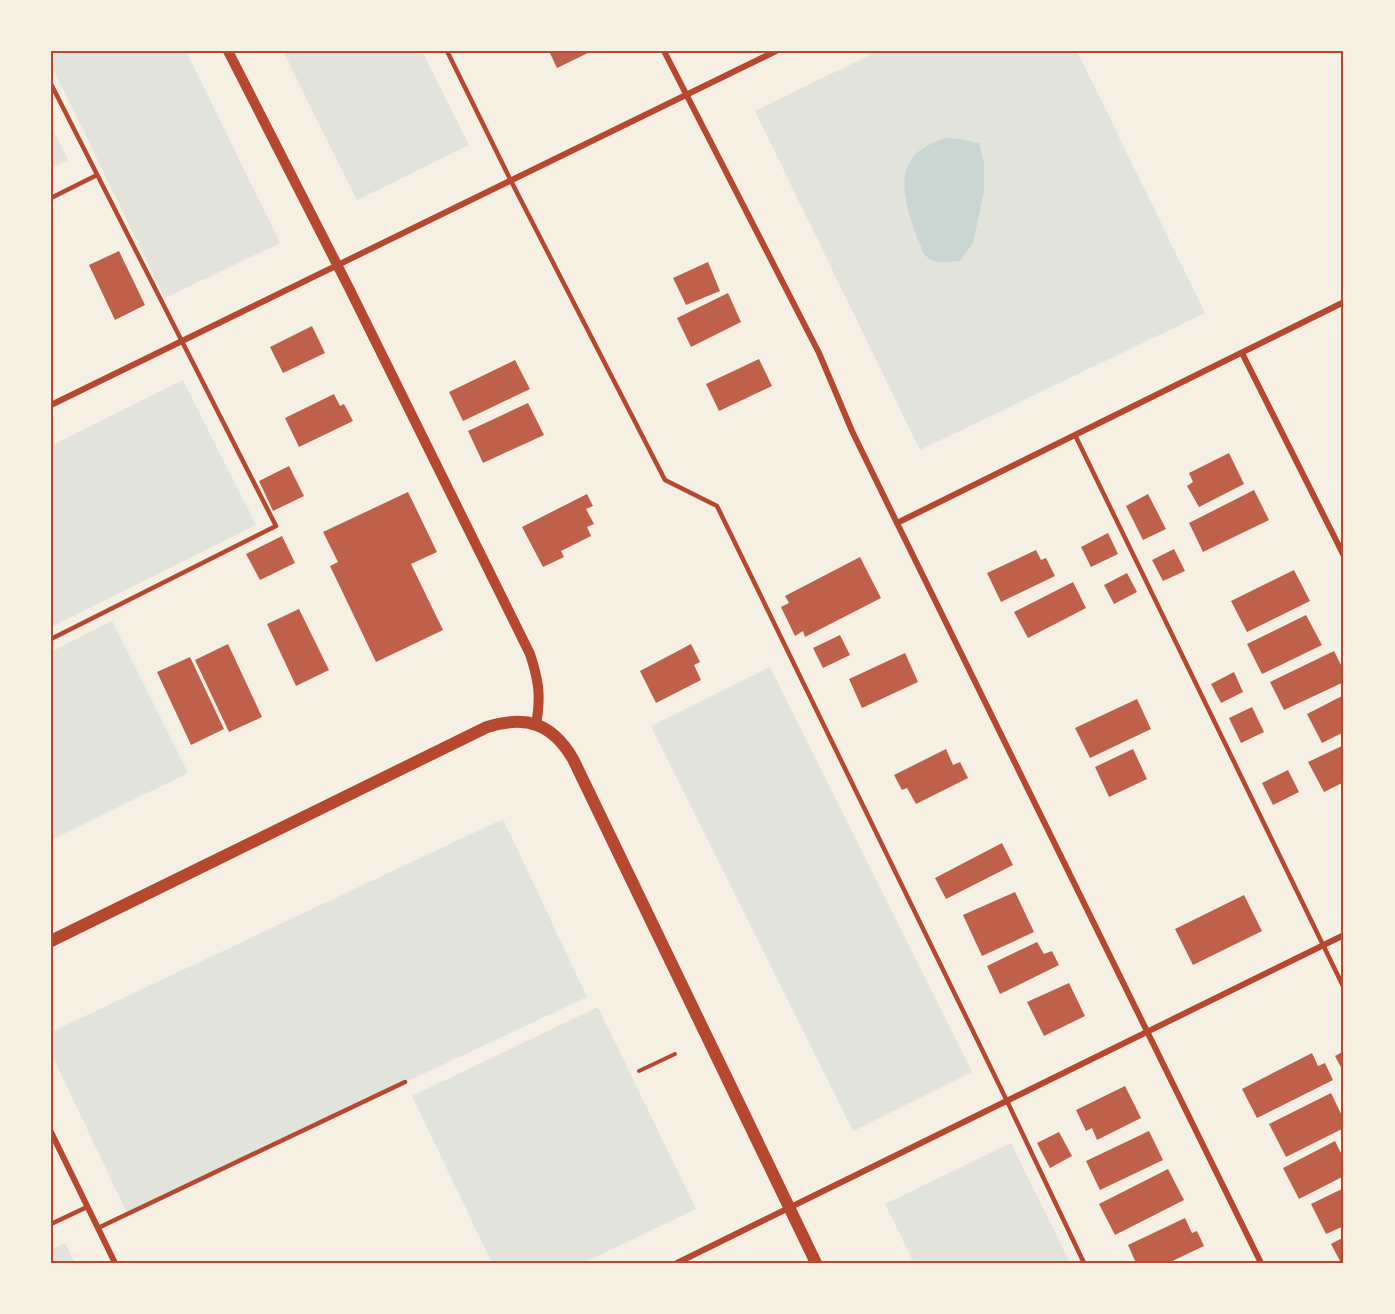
<svg xmlns="http://www.w3.org/2000/svg" width="1395" height="1314" font-family="Mulish,sans-serif">
  <rect width="100%" height="100%" fill="#f6efe4"/>
  <g fill="#e2e4dc">
    <path d="M51 51H186L280 243 165 298 51 65Z"/>
    <path d="M283 51H422L469 145 357 200Z"/>
    <path d="M878 51H1077L1205 313 920 450 755 111Z"/>
    <path d="M51 125 68 160 51 169Z"/>
    <path d="M183 380 256 525 51 627V446Z"/>
    <path d="M112 621 188 773 51 840V652Z"/>
    <path d="M770 667 972 1072 853 1131 651 726Z"/>
    <path d="M503 819 587 997 127 1213 51 1053V1032Z"/>
    <path d="M598 1007 696 1209 583 1263H492L412 1096Z"/>
    <path d="M1011 1143 1070 1263H914L885 1204Z"/>
    <path d="M65 1243 75 1263H51V1250Z"/>
  </g>
  <path fill="#c9d6d2" d="M944 138 960 139 979 143 984 163V191L973 243 960 261C948 262 935 265 925 255 922 252 921 246 919 242 911 223 898 186 908 165 916 149 928 145 944 138Z"/>
  <g fill="#bf614a">
    <path d="M549 51H592L557 68Z"/>
    <path d="M119 251 145 305 115 320 89 265Z"/>
    <path d="M708 262 720 291 686 305 673 278Z"/>
    <path d="M728 293 741 322 691 347 677 318Z"/>
    <path d="M312 326 325 353 283 373 270 347Z"/>
    <path d="M759 359 772 386 719 411 706 384Z"/>
    <path d="M515 360 530 389 463 421 449 392Z"/>
    <path d="M334 394 340 406 344 404 353 421 299 447 285 418Z"/>
    <path d="M528 403 544 435 483 463 468 431Z"/>
    <path d="M1229 453 1244 484 1199 507 1187 486 1193 482 1189 473Z"/>
    <path d="M289 466 304 496 273 511 259 481Z"/>
    <path d="M1254 490 1269 520 1203 552 1189 523Z"/>
    <path d="M408 492 437 552 411 564 443 630 376 662 330 566 338 562 323 532Z"/>
    <path d="M587 494 593 506 586 509 594 524 587 527 591 536 561 551 564 557 543 567 522 527Z"/>
    <path d="M1148 494 1166 529 1143 540 1126 506Z"/>
    <path d="M1108 533 1118 554 1091 567 1081 547Z"/>
    <path d="M282 536 295 563 260 580 246 554Z"/>
    <path d="M1174 549 1185 571 1163 581 1152 560Z"/>
    <path d="M1036 550 1041 560 1046 558 1055 576 1001 602 987 573Z"/>
    <path d="M860 557 881 598 805 637 803 631 795 636 781 607 789 603 785 596Z"/>
    <path d="M1294 570 1310 601 1247 632 1231 601Z"/>
    <path d="M1127 573 1137 592 1114 604 1104 585Z"/>
    <path d="M1073 582 1086 608 1028 638 1014 612Z"/>
    <path d="M299 609 329 670 296 686 267 624Z"/>
    <path d="M1306 615 1322 645 1262 674 1247 644Z"/>
    <path d="M840 635 850 655 823 668 813 648Z"/>
    <path d="M228 644 262 717 229 732 195 660Z"/>
    <path d="M691 644 700 662 694 665 701 680 656 703 640 671Z"/>
    <path d="M1334 651 1344 671V682L1284 710 1270 682Z"/>
    <path d="M905 653 918 682 862 708 849 679Z"/>
    <path d="M190 657 224 729 191 745 157 672Z"/>
    <path d="M1234 672 1243 692 1221 703 1211 684Z"/>
    <path d="M1344 695V732L1322 743 1307 714Z"/>
    <path d="M1137 699 1151 729 1090 758 1075 728Z"/>
    <path d="M1252 707 1264 732 1241 743 1229 718Z"/>
    <path d="M1344 745V782L1324 792 1308 762Z"/>
    <path d="M946 749 953 765 960 762 968 778 916 804 907 788 902 790 894 775Z"/>
    <path d="M1133 749 1147 779 1109 797 1095 767Z"/>
    <path d="M1288 770 1299 792 1273 805 1262 783Z"/>
    <path d="M1002 843 1013 865 946 899 935 878Z"/>
    <path d="M1015 892 1034 932 982 956 963 915Z"/>
    <path d="M1244 895 1262 931 1193 965 1175 929Z"/>
    <path d="M1037 942 1044 954 1052 951 1059 965 1000 994 987 966Z"/>
    <path d="M1069 983 1085 1016 1044 1036 1027 1002Z"/>
    <path d="M1344 1051V1073L1335 1056Z"/>
    <path d="M1312 1053 1318 1066 1325 1063 1333 1080 1257 1118 1242 1089Z"/>
    <path d="M1125 1086 1141 1118 1097 1140 1092 1128 1086 1131 1076 1110Z"/>
    <path d="M1331 1093 1344 1120V1128L1286 1157 1269 1124Z"/>
    <path d="M1149 1131 1163 1160 1100 1190 1086 1161Z"/>
    <path d="M1059 1132 1072 1156 1050 1168 1037 1143Z"/>
    <path d="M1335 1141 1344 1159V1176L1299 1199 1283 1168Z"/>
    <path d="M1168 1169 1184 1200 1115 1235 1099 1204Z"/>
    <path d="M1344 1188V1226L1326 1234 1311 1204Z"/>
    <path d="M1185 1218 1192 1233 1197 1231 1204 1246 1168 1263H1136L1128 1245Z"/>
    <path d="M1344 1237V1263H1341L1331 1244Z"/>
  </g>
  <g fill="none" stroke-linecap="round" stroke-linejoin="round">
    <path stroke="#b5482f" stroke-width="4" d="M639 1071 675 1054"/>
    <g stroke="#b5482f" stroke-width="4.5">
      <path d="M447 51 511 181 665 480 717 506 1007 1101 1084 1263"/>
      <path d="M51 84 276 526 51 639"/>
      <path d="M51 198 97 175"/>
      <path d="M1075 435 1344 988"/>
      <path d="M51 1224 87 1207"/>
      <path d="M98 1228 405 1082"/>
    </g>
    <g stroke="#b5482f" stroke-width="6">
      <path d="M664 51 819 353 852 431 897 523 1261 1263"/>
      <path d="M1242 353 1344 556"/>
      <path d="M51 405 776 51"/>
      <path d="M897 523 1344 302"/>
      <path d="M51 1132 115 1263"/>
      <path d="M677 1263 1344 935"/>
    </g>
    <path stroke="#b5482f" stroke-width="10" d="M228 51 349 288 530 654C539 681 541 697 536 725"/>
    <path stroke="#b5482f" stroke-width="12" d="M51 941 487 727C526 715 552 723 573 759L816 1263"/>
  </g>
  <rect width="1395" height="1314" fill="none" stroke="#f6efe4" stroke-width="105"/>
  <rect x="52" y="52" width="1290" height="1210" fill="none" stroke="#b5482f" stroke-width="2"/>
</svg>
